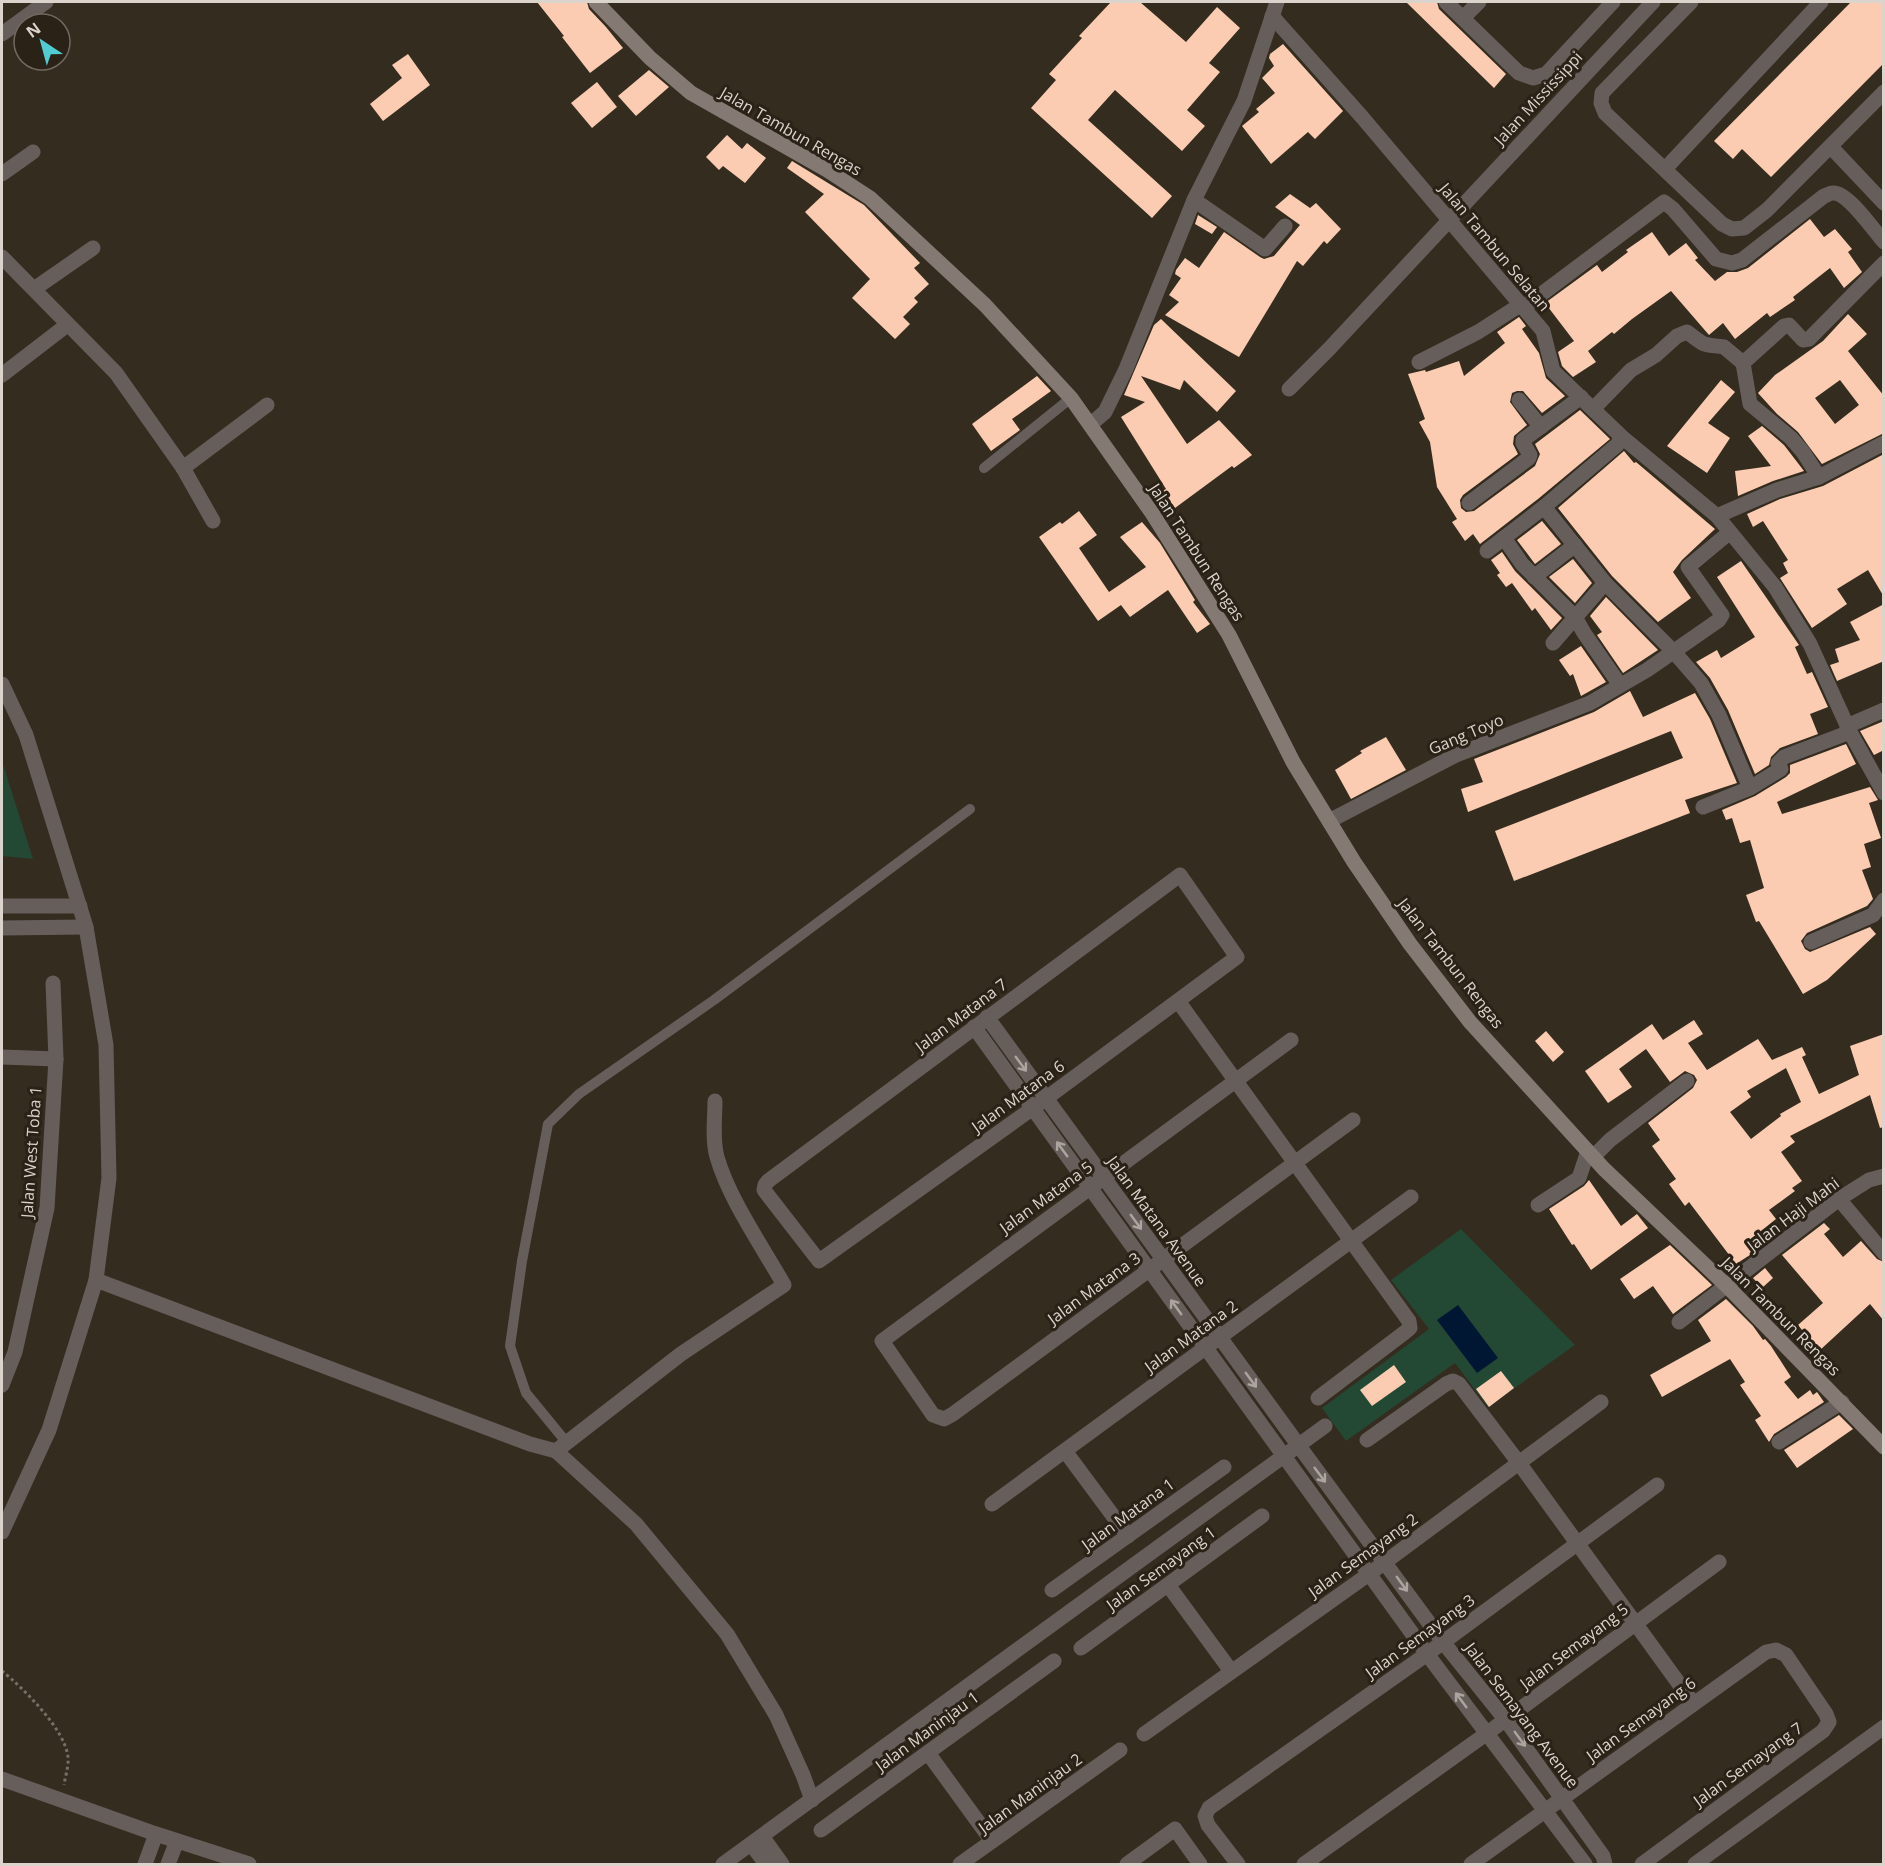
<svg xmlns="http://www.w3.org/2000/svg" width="1885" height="1866" font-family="'Open Sans',sans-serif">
  <rect width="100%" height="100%" fill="#352c20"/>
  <g fill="#234834">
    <path d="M2 761 33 859 2 856Z"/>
    <path d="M1461 1229 1575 1345 1488 1407 1455 1363 1346 1441 1322 1408 1429 1329 1391 1280Z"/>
  </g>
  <path fill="#001733" d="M1458 1305 1498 1358 1477 1373 1437 1320Z"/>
  <g fill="#fbccb1" fill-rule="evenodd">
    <path d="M537 2H587L589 9 606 27 623 48 590 73 562 37 564 36Z"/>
    <path d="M1111 2H1140L1186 42 1217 7 1240 28 1209 63 1220 72 1187 110 1205 126 1182 151 1115 90 1088 120 1172 196 1152 218 1031 108 1056 80 1049 74 1082 38 1079 36Z"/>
    <path d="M1406 2H1437L1439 9 1506 74 1494 88Z"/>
    <path d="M1851 2H1884V63L1771 177 1742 149 1733 159 1714 141Z"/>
    <path d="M1283 44 1343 111 1315 139 1308 132 1271 164 1242 126 1259 112 1256 109 1275 93 1262 78 1274 66 1269 58 1270 54Z"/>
    <path d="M408 54 430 85 383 121 370 104 402 78 392 65Z"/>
    <path d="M649 70 669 87 636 116 618 96Z"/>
    <path d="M597 82 617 107 592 128 571 103Z"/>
    <path d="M727 135 742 149 747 143 766 158 745 183 723 166 719 170 706 157Z"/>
    <path d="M792 161 864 205 920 263 914 268 929 284 914 298 918 302 903 317 910 324 895 339 852 298 870 279 805 212 824 194 787 168Z"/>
    <path d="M1290 194 1310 208 1316 203 1341 229 1327 244 1324 241 1303 266 1297 261 1239 357 1165 315 1179 302 1169 295 1181 278 1175 274 1176 270 1185 258 1199 268 1224 232 1260 257 1264 259 1274 256 1300 225 1275 207Z"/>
    <path d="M1198 215 1217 227 1212 234 1195 224Z"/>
    <path d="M1810 219 1824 237 1835 229 1852 249 1848 252 1862 272 1844 288 1830 268 1793 297 1795 300 1770 317 1767 313 1735 339 1723 323 1709 335 1671 291 1632 319 1614 334 1612 332 1588 351 1596 362 1573 377 1562 366 1558 352 1574 341 1545 303 1597 265 1602 272 1628 252 1626 250 1652 232 1669 256 1686 243 1698 258 1695 260 1715 281 1727 272H1737L1748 268Z"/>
    <path d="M1848 314 1867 334 1848 351 1884 396V433L1822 464 1798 432 1777 414 1758 393 1775 375 1823 341ZM1840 380 1859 405 1835 424 1815 398Z"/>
    <path d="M1519 317 1526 326 1522 329 1539 353 1546 378 1565 396 1542 413 1523 391H1517L1512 393 1510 402 1527 425 1514 436 1513 444 1518 454 1463 495 1460 500 1461 508 1466 512 1474 511 1535 466 1540 454 1535 444 1580 410 1610 439 1538 499 1480 544 1473 534 1465 541 1452 522 1457 519 1437 487 1430 442 1419 422 1425 419 1408 374 1425 370 1426 372 1459 361 1464 376 1505 343 1497 332Z"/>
    <path d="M1161 319 1236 391 1217 412 1184 380 1180 390 1141 376 1187 444 1219 420 1252 455 1234 468 1232 466 1175 508 1163 491 1166 489 1121 417 1145 402 1124 395 1154 325Z"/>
    <path d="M1037 376 1051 391 1012 419 1020 430 991 451 972 424Z"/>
    <path d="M1721 380 1735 392 1708 423 1730 438 1707 473 1667 446Z"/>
    <path d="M1762 426 1784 445 1804 471 1773 481 1738 496 1735 471 1771 466 1748 436Z"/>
    <path d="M1624 451 1634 463 1636 462 1715 529 1682 560 1673 572 1691 598 1658 622 1612 576 1558 508Z"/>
    <path d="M1884 454V597L1868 570 1837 589 1847 604 1812 628 1780 578 1788 573 1783 563 1788 560 1763 521 1753 527 1747 514 1780 499 1823 486Z"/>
    <path d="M1079 511 1097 535 1079 548 1109 592 1146 567 1120 537 1142 522 1160 543 1195 600 1193 602 1210 624 1197 633 1168 590 1130 617 1121 605 1098 621 1039 537 1060 522 1062 524Z"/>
    <path d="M1542 521 1561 544 1535 564 1517 540Z"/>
    <path d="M1502 552 1515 571 1562 618 1551 630 1535 608 1532 611 1512 583 1506 587 1497 575 1500 573 1491 560Z"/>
    <path d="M1573 559 1592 583 1575 603 1549 577Z"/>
    <path d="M1741 561 1799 645 1795 647 1807 674 1812 672 1828 707 1810 714 1818 734 1780 748 1771 757 1769 765 1755 774 1728 710 1710 678 1696 662 1717 650 1721 658 1755 637 1717 577Z"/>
    <path d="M1606 597 1658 650 1623 673 1597 635 1602 632 1590 616Z"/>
    <path d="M1884 604V661L1837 681 1830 665 1839 662 1835 649 1860 640 1850 622Z"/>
    <path d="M1581 646 1606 682 1581 696 1573 674 1570 676 1559 660Z"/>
    <path d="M1630 691 1643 717 1695 693 1710 719 1737 783 1685 800 1690 813 1514 881 1495 831 1683 758 1671 731 1468 812 1461 789 1483 782 1474 759 1594 712Z"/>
    <path d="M1884 721V750L1874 755 1860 731Z"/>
    <path d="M1386 737 1406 770 1351 799 1335 770 1362 753 1360 751Z"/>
    <path d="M1846 744 1856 764 1777 802 1782 814 1870 787 1878 800 1869 803 1881 838 1864 844 1871 867 1862 870 1873 899 1867 906 1807 933 1801 941 1805 949 1810 952 1870 927 1876 934 1827 980 1803 994 1759 921 1756 922 1746 895 1764 888 1750 840 1740 843 1732 818 1726 820 1722 810 1755 796 1786 777 1790 773V765Z"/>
    <path d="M1694 1020 1703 1034 1688 1043 1707 1070 1758 1039 1772 1060 1802 1047 1806 1055 1802 1057 1819 1094 1859 1075 1850 1046 1884 1034V1127L1880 1128 1870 1095 1790 1136 1795 1142 1781 1152 1802 1181 1792 1188 1795 1191 1769 1210 1776 1219 1746 1243 1753 1253 1736 1264 1689 1202 1685 1206 1669 1184 1676 1179 1652 1146 1660 1140 1648 1123 1693 1088 1697 1080 1694 1075 1685 1071 1670 1082 1646 1049 1619 1069 1632 1087 1608 1103 1585 1071 1652 1024 1663 1040ZM1786 1068 1801 1102 1780 1114 1781 1116 1751 1139 1730 1112 1751 1097 1747 1091Z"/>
    <path d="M1546 1031 1564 1052 1553 1062 1535 1041Z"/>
    <path d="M1589 1180 1621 1226 1637 1214 1648 1228 1591 1270 1574 1244 1572 1245 1549 1209 1584 1186Z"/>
    <path d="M1824 1223 1830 1229 1824 1234 1843 1257 1861 1241 1877 1259 1884 1262V1321L1870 1304 1819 1351 1798 1325 1823 1303 1782 1255Z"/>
    <path d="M1670 1245 1712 1285 1673 1314 1653 1286 1634 1299 1620 1279Z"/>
    <path d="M1765 1268 1773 1278 1762 1288 1753 1278Z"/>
    <path d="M1726 1299 1753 1326 1763 1340 1765 1339 1771 1346 1791 1377 1784 1382 1798 1399 1810 1390 1813 1395 1817 1392 1824 1402 1774 1434 1769 1442 1755 1420 1761 1416 1740 1385 1745 1382 1730 1359 1662 1397 1650 1375 1711 1341 1698 1320Z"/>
    <path d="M1394 1365 1406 1382 1372 1406 1360 1390Z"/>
    <path d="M1501 1371 1514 1388 1489 1407 1476 1389Z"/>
    <path d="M1839 1415 1853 1429 1797 1468 1784 1450Z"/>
  </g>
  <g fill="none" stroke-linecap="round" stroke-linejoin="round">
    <path stroke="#776f65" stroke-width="3" stroke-dasharray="3 3" stroke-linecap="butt" d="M2 1671C23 1688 65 1729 68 1757 69 1766 65 1777 64 1785"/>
    <g stroke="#665e5b" stroke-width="10">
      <path d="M984 468 1071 398"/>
      <path d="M567 1443 526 1393 510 1346 522 1261 548 1124 579 1094 714 1000 970 809"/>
    </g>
    <g stroke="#665e5b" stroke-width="15">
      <path d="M1446 2 1519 73 1533 78 1546 74 1613 2"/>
      <path d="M1691 2 1602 93 1601 103 1605 113 1722 224 1732 229 1744 228 1767 210 1884 92"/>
      <path d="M1272 16 1362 117 1543 331 1553 371 1622 437 1717 516 1775 587 1810 644 1850 732 1884 793"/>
      <path d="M1463 18 1479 2"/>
      <path d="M2 34 46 2"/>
      <path d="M1831 147 1884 203"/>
      <path d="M1665 169 1821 2"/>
      <path d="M2 174 33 152"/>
      <path d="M1194 200 1265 249 1285 226"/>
      <path d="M2 257 116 373 183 468 213 521"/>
      <path d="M34 289 93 248"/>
      <path d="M1523 308 1664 202 1673 209 1716 259 1732 263 1742 260 1824 196C1827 195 1830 193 1833 193 1848 192 1874 231 1884 242"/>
      <path d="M1419 362 1478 332 1520 305"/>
      <path d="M1743 363 1784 326 1789 325 1803 340 1809 339 1884 263"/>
      <path d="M2 375 67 325"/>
      <path d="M1289 389 1329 349 1653 2"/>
      <path d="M1519 400 1541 427"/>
      <path d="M1593 409 1631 370 1656 355 1677 336 1687 332C1706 347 1702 344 1724 347L1743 363 1750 404 1791 438 1803 452 1819 477"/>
      <path d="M1091 424 1105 412 1126 369 1194 200 1244 101 1277 2"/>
      <path d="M183 468 267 405"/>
      <path d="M1469 503 1529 458 1530 455 1523 443V440L1581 397"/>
      <path d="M1544 507 1617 445 1622 437"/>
      <path d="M1717 516 1777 490 1819 477 1884 443"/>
      <path d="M1504 538 1522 564 1575 617 1584 633 1620 685"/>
      <path d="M1487 551 1544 507 1605 583 1674 652 1701 683 1719 715 1750 788 1703 807"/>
      <path d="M1534 577 1575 545"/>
      <path d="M1553 643 1605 583"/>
      <path d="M2 684 26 735 86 927 106 1045 109 1178 96 1280 49 1430 2 1532"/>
      <path d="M1847 726 1884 710"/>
      <path d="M1750 788 1781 769 1778 763 1784 757 1850 732"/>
      <path d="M1329 821 1456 755 1590 703 1647 670 1719 620 1722 615 1688 567 1730 532"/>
      <path d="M1180 875 1237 957 1033 1108 819 1261 764 1190 765 1185 768 1181Z"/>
      <path d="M2 906H80"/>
      <path d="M2 928 86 927"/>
      <path d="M1811 942 1873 915 1884 900"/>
      <path d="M1178 1001 1409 1321 1410 1328 1404 1333 1318 1398"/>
      <path d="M987 1017 1299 1446 1443 1642 1505 1719 1603 1856 1605 1864"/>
      <path d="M974 1027 1427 1654 1585 1864"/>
      <path d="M1291 1040 882 1341 933 1415 944 1419 953 1414 1353 1120"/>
      <path d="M2 1057 56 1059"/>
      <path d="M1593 1157 1610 1140 1687 1081"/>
      <path d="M1839 1199 1884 1253"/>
      <path d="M1538 1205 1579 1178 1588 1151"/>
      <path d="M96 1280 530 1444 556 1451 681 1354 784 1285C762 1246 729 1199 717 1157 712 1139 715 1119 715 1101"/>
      <path d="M1679 1322 1839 1199 1869 1180 1884 1176"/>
      <path d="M2 1385 15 1352 47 1208 56 1059 53 983"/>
      <path d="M1367 1440 1446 1384 1453 1381 1459 1384 1519 1463 1693 1703"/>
      <path d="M1779 1442 1842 1402"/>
      <path d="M556 1451 636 1524 727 1634 776 1715 803 1775 812 1800"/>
      <path d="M1065 1451 1128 1536"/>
      <path d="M992 1504 1411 1197"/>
      <path d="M1168 1585 1231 1671"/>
      <path d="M1052 1590 1224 1467"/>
      <path d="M1081 1648 1262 1516"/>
      <path d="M1144 1734 1369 1574 1601 1402"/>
      <path d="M928 1753 992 1841"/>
      <path d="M2 1779 156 1834 249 1864"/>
      <path d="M821 1830 1054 1661"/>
      <path d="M762 1836 782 1864"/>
      <path d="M751 1844 766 1864"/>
      <path d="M145 1864 156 1834"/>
      <path d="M168 1864 177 1841"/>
      <path d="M723 1864 1325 1426"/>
      <path d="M960 1864 1120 1750"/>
      <path d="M1127 1864 1175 1829 1200 1864"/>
      <path d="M1238 1864 1208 1825 1205 1816 1209 1808 1427 1654 1657 1485"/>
      <path d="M1304 1864 1486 1734 1719 1562"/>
      <path d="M1471 1864 1766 1652 1776 1650 1786 1655 1826 1714 1829 1722 1823 1731 1642 1864"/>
      <path d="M1695 1864 1884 1727"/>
    </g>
    <path stroke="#857974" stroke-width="15" d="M596 2 650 58 691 93 827 170 870 198 985 305 1071 398 1152 513 1229 635 1293 762 1354 862 1410 944 1470 1022 1604 1169 1727 1286 1884 1447"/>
  </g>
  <defs><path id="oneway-shaft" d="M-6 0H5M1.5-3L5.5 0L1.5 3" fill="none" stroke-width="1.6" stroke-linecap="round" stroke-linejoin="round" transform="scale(1.5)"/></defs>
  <g stroke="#aca59f">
    <use href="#oneway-shaft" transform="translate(1021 1064) rotate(54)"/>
    <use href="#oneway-shaft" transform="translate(1062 1149) rotate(-126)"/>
    <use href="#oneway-shaft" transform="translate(1136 1222) rotate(54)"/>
    <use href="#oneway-shaft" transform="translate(1176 1307) rotate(-126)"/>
    <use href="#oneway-shaft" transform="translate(1251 1380) rotate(54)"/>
    <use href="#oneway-shaft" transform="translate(1320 1475) rotate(53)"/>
    <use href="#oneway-shaft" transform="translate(1402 1584) rotate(54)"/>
    <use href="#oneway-shaft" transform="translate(1461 1700) rotate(-127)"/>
    <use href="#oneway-shaft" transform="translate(1520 1739) rotate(54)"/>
  </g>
  <g text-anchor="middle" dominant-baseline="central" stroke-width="6" stroke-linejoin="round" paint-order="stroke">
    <g font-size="16" fill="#dad4cd" stroke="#2b2217">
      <text transform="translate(1538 98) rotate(-47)">Jalan Mississippi</text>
      <text transform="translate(791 131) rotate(30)">Jalan Tambun Rengas</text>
      <text transform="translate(1495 247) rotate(50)">Jalan Tambun Selatan</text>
      <text transform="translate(1197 552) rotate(57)">Jalan Tambun Rengas</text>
      <text transform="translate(1466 734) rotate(-23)">Gang Toyo</text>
      <text transform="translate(1451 963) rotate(52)">Jalan Tambun Rengas</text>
      <text transform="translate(961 1015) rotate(-37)">Jalan Matana 7</text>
      <text transform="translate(1018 1096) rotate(-36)">Jalan Matana 6</text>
      <text transform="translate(31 1152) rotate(-86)">Jalan West Toba 1</text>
      <text transform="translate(1046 1197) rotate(-36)">Jalan Matana 5</text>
      <text transform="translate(1793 1214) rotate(-37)">Jalan Haji Mahi</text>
      <text transform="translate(1157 1221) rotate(54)">Jalan Matana Avenue</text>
      <text transform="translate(1094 1288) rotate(-36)">Jalan Matana 3</text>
      <text transform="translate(1781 1316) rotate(45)">Jalan Tambun Rengas</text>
      <text transform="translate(1191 1336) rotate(-36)">Jalan Matana 2</text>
      <text transform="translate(1128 1514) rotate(-36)">Jalan Matana 1</text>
      <text transform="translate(1363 1555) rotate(-36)">Jalan Semayang 2</text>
      <text transform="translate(1161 1568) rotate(-36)">Jalan Semayang 1</text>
      <text transform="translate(1420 1636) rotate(-36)">Jalan Semayang 3</text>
      <text transform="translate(1574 1646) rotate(-37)">Jalan Semayang 5</text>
      <text transform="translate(1522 1715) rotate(53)">Jalan Semayang Avenue</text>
      <text transform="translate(1641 1719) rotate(-36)">Jalan Semayang 6</text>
      <text transform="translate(927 1731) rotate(-36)">Jalan Maninjau 1</text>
      <text transform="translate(1748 1764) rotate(-36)">Jalan Semayang 7</text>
      <text transform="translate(1030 1793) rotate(-36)">Jalan Maninjau 2</text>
    </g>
  </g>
  <rect width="1885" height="1866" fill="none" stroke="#dad4cd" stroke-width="6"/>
  <g transform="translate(42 42) rotate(324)"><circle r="28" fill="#2b2217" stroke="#716960" stroke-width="1.5"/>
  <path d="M0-4.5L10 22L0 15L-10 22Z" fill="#51ccd2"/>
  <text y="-9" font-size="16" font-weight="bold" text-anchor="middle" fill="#dad4cd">N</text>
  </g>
</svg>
